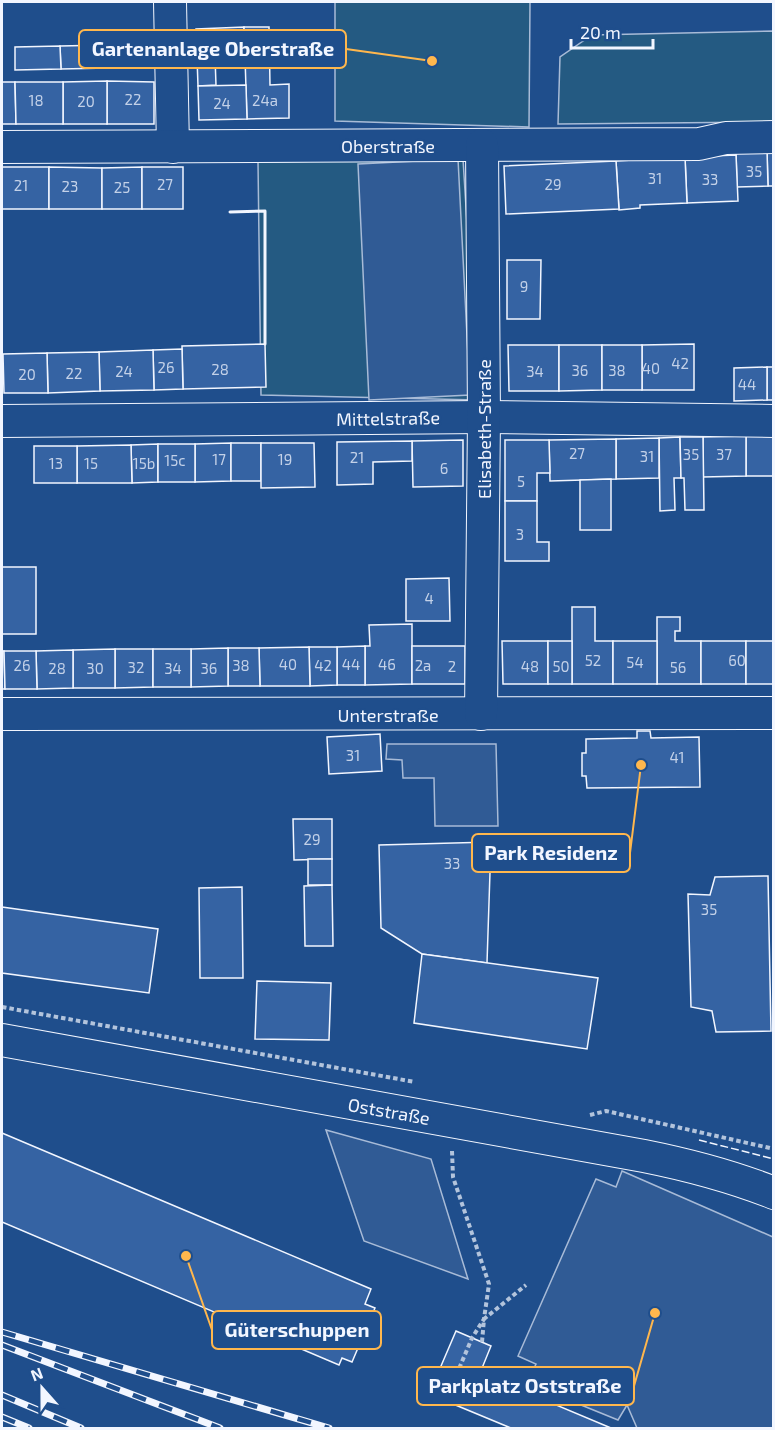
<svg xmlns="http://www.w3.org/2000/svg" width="775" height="1430" font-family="'Exo 2',sans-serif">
  <rect width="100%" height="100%" fill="#1f4e8c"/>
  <g fill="#245a82" stroke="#a8bbd7" stroke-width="1.5">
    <path d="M335 2H530L529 127 335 121Z"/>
    <path d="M773 31V122L558 124 560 57 592 35Z"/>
    <path d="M463 159 478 400 261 395 258 162Z"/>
  </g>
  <g fill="#305b95" stroke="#a8bbd7" stroke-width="1.5">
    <path d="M458 159 470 395 369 400 358 164Z"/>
    <path d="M387 744H496L498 826H435L434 778H403L402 760 386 759Z"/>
    <path d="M326 1130 431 1159 468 1279 364 1241Z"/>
    <path d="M622 1171 773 1237V1428H637L627 1405 618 1420 527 1383 536 1364 518 1356 596 1179 616 1187Z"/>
  </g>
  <g fill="#3563a3" stroke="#f2f6ff" stroke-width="1.5">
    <path d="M244 27 245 55 215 56 216 85 198 86 196 29Z"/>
    <path d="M244 27H269L270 85 289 84V118L247 119Z"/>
    <path d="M107 45 108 68 61 69 60 46Z"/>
    <path d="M60 46 61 69 15 70V47Z"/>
    <path d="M107 81 154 82V124H107Z"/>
    <path d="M107 81V124H63V82Z"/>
    <path d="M2 82H15L16 124H2Z"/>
    <path d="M15 82H63V124H16Z"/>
    <path d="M246 85 247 119 199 120 198 86Z"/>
    <path d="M767 150H774V186H768Z"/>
    <path d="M767 150 768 186 737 187 736 151Z"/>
    <path d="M736 155 738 201 687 203 685 157Z"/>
    <path d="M685 157 687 203 640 205V208L619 210 616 161Z"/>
    <path d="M616 161 619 209 506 214 504 166Z"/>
    <rect x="2" y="167" width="47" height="42"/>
    <path d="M49 167 102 168V209H49Z"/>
    <path d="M142 167V209H102V168Z"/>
    <rect x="142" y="167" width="41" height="42"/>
    <path d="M507 260H541L540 319H507Z"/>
    <path d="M265 344 266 387 183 389 182 346Z"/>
    <path d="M694 344V390H642V345Z"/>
    <path d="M508 345H559V391H509Z"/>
    <path d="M559 345H602V390L559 391Z"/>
    <rect x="602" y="345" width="40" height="45"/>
    <path d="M182 349 183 389 154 390 153 350Z"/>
    <path d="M153 350 154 390 100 391 99 352Z"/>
    <path d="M99 352 100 391 48 393 47 353Z"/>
    <path d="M47 353 48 393H4L3 354Z"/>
    <rect x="767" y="367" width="7" height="33"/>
    <path d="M767 367V400L734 401V368Z"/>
    <path d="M774 435V476H746V436Z"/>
    <path d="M746 436V476L703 477V437Z"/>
    <path d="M680 437 681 478H674L675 510 660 511 659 438Z"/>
    <path d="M680 437H703L704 510H685L684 478H681Z"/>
    <path d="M659 438V478L616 479V439Z"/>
    <path d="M616 439V479L550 481 549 440Z"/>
    <path d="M463 440V486L413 487 412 441Z"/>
    <path d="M505 440H549L550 473H537V501H505Z"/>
    <path d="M412 441V461L373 462V484L337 485V442Z"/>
    <path d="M231 443V481L195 482V444Z"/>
    <rect x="231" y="443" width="30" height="38"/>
    <path d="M261 443H314L315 487 261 488Z"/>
    <path d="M158 444V482L132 483 131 445Z"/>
    <rect x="158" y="444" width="37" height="38"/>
    <path d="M131 445 132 483H77V446Z"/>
    <rect x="34" y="446" width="43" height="37"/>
    <path d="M611 479V530H580V480Z"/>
    <path d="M505 501H537V542H549V561H505Z"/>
    <rect x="2" y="567" width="34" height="67"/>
    <path d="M449 578 450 621H406V579Z"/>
    <path d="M572 607H595V641H613V684H572Z"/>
    <path d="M657 617H680V631H675V641H701V684H657Z"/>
    <path d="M412 624V684L365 685V646H370L369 625Z"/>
    <path d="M502 641H548V684H503Z"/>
    <rect x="548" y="641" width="24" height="43"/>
    <rect x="613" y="641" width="44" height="43"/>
    <rect x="701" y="641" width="45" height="43"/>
    <rect x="746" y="641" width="28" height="43"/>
    <path d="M365 646V685H337V647Z"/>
    <rect x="412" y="646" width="53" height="38"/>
    <path d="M309 647H337V685L310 686Z"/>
    <path d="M309 647 310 686H260L259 648Z"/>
    <path d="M228 648H259L260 686H228Z"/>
    <path d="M228 648V686L191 687V649Z"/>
    <path d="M115 649H153V687L115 688Z"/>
    <path d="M115 649V688H73V650Z"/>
    <rect x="153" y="649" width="38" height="38"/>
    <path d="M73 650V688L37 689 36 651Z"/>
    <path d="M2 651H4L5 689H2Z"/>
    <path d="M4 651H36L37 689H5Z"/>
    <path d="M637 731H650L651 738 699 737 700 787 587 788 586 776H582V753H586V739L637 738Z"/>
    <path d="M380 734 382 771 329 774 327 737Z"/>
    <path d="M293 819H332V859L294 860Z"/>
    <path d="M491 842 487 963 422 954 381 928 379 845Z"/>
    <rect x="308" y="859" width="24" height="26"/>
    <path d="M768 876 771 1031 716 1032 712 1011 691 1007 688 894 710 895 715 877Z"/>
    <path d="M332 885 333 946H305L304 886Z"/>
    <path d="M242 887 243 978H200L199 888Z"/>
    <path d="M2 907 158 929 149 993 2 973Z"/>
    <path d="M422 954 598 978 587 1049 414 1023Z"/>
    <path d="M257 981 331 983 329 1040 255 1039Z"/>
    <path d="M2 1133 371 1289 365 1304 375 1308 352 1362 342 1358 339 1365 2 1222Z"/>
    <path d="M456 1331 491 1346 480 1373 611 1428H511L429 1394Z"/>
  </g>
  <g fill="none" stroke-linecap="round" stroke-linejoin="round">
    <defs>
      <g id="minor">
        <path d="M170 2 173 147"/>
        <path d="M2 147 699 144 726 138 774 137"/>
        <path d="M2 421 484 417 774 421"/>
        <path d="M2 714 774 713"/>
        <path d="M481 714 484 417 482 145"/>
        <path d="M2 1040 644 1156C689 1165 731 1176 774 1193"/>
      </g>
    </defs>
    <use href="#minor" stroke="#f2f6ff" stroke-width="34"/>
    <g stroke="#b3c4dc" stroke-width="4" stroke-dasharray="4.5 3" stroke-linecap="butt">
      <path d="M2 1007 415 1082"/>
      <path d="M590 1115 606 1111 774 1149"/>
      <path d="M452 1151 453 1177 489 1284 484 1319 472 1338 458 1371"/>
      <path d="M482 1342 484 1319 526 1285"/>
    </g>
    <use href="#minor" stroke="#1f4e8c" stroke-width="32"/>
    <defs>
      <g id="rail">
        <path d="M2 1332 329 1428"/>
        <path d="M2 1345 220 1428"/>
        <path d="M2 1395 81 1428"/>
        <path d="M2 1417 29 1428"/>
      </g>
    </defs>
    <use href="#rail" stroke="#f2f6ff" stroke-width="7"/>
    <use href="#rail" stroke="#1f4e8c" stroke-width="4.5" stroke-dasharray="14" stroke-linecap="butt"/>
    <path stroke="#f2f6ff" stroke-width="1.5" stroke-dasharray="8 3" stroke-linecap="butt" d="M699 1140 774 1159"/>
    <path stroke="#f2f6ff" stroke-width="3" d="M230 212 265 211V344"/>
  </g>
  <g text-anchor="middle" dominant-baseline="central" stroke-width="4.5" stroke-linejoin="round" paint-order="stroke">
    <g font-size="15" fill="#c3d1e8">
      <text x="133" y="99">22</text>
      <text x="36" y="100">18</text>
      <text x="265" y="100">24a</text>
      <text x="86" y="101">20</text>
      <text x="222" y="103">24</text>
      <text x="754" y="171">35</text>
      <text x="655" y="178">31</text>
      <text x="710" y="179">33</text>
      <text x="165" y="184">27</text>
      <text x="553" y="184">29</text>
      <text x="21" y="185">21</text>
      <text x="70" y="186">23</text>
      <text x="122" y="187">25</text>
      <text x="524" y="286">9</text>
      <text x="680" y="363">42</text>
      <text x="166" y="367">26</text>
      <text x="651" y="368">40</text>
      <text x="220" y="369">28</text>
      <text x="580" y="370">36</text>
      <text x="617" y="370">38</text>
      <text x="124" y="371">24</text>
      <text x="535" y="371">34</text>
      <text x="74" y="373">22</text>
      <text x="27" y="374">20</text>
      <text x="747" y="384">44</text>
      <text x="577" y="453">27</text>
      <text x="691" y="454">35</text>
      <text x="724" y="454">37</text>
      <text x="647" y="456">31</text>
      <text x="357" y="457">21</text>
      <text x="219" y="459">17</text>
      <text x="285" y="459">19</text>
      <text x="175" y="460">15c</text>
      <text x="56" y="463">13</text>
      <text x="91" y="463">15</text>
      <text x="144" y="463">15b</text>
      <text x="444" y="468">6</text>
      <text x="521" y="481">5</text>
      <text x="520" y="534">3</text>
      <text x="429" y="598">4</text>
      <text x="593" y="660">52</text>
      <text x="737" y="660">60</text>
      <text x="635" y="662">54</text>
      <text x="288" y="664">40</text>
      <text x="351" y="664">44</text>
      <text x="387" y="664">46</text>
      <text x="22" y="665">26</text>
      <text x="241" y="665">38</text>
      <text x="323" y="665">42</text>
      <text x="423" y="665">2a</text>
      <text x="452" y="666">2</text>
      <text x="530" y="666">48</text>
      <text x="561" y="666">50</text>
      <text x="136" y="667">32</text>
      <text x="678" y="667">56</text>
      <text x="57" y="668">28</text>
      <text x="95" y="668">30</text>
      <text x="173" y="668">34</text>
      <text x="209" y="668">36</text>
      <text x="353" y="755">31</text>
      <text x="677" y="757">41</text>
      <text x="312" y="839">29</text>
      <text x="452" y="863">33</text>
      <text x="709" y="909">35</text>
    </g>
    <g font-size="18" fill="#f2f6ff" stroke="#1f4e8c">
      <text x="388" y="146">Oberstraße</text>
      <text transform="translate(388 418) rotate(-1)">Mittelstraße</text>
      <text transform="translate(484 429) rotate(-90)">Elisabeth-Straße</text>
      <text x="388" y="715">Unterstraße</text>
      <text transform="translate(389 1111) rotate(10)">Oststraße</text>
    </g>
  </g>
  <path fill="none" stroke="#ffb74d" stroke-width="2" d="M432 61L346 49M641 765L630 853M186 1256L212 1330M655 1313L634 1386"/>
  <g fill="#ffb74d" stroke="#1f4e8c" stroke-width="2">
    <circle cx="432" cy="61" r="6"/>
    <circle cx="641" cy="765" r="6"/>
    <circle cx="186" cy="1256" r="6"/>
    <circle cx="655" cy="1313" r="6"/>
  </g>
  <g fill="#1f4e8c" stroke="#ffb74d" stroke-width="2">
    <rect x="79" y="30" width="267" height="38" rx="6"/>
    <rect x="472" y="834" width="158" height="38" rx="6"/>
    <rect x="212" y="1311" width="169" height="38" rx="6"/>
    <rect x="417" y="1367" width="217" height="38" rx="6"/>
  </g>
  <g font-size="20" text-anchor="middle" font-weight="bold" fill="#f2f6ff">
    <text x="213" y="56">Gartenanlage Oberstraße</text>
    <text x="551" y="860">Park Residenz</text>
    <text x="297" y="1337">Güterschuppen</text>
    <text x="525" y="1393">Parkplatz Oststraße</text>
  </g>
  <rect width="775" height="1430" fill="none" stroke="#f2f6ff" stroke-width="6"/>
  <g transform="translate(42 1388) rotate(339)" stroke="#1f4e8c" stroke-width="4.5" paint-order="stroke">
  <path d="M0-4.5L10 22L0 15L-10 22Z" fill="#f2f6ff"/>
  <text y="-9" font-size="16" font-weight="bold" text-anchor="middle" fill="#f2f6ff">N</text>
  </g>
  <path d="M571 39v9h82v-9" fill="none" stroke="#f2f6ff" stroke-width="3"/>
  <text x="580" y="39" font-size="18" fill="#f2f6ff" stroke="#1f4e8c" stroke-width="4.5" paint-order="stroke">20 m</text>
</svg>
